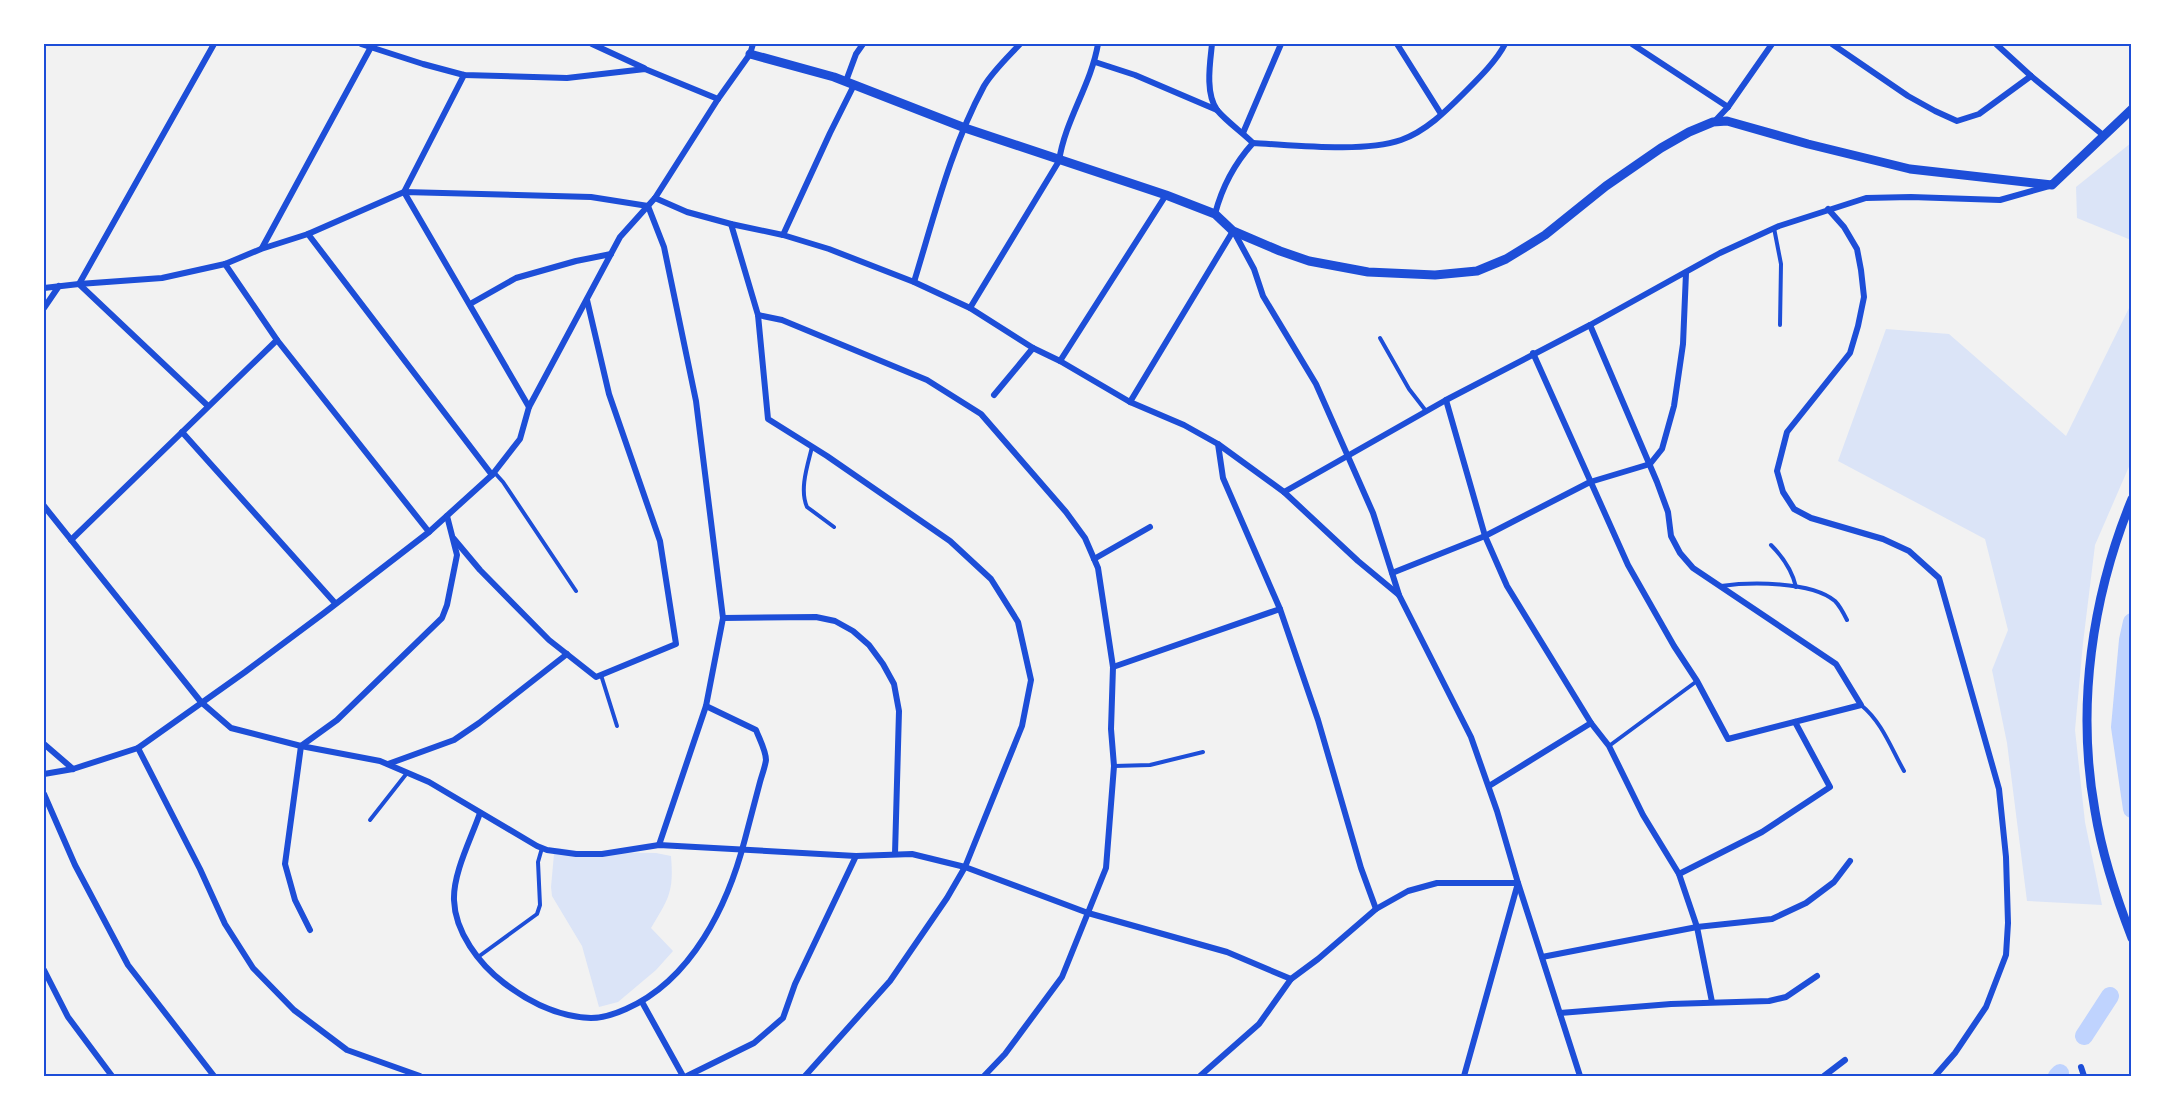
<svg xmlns="http://www.w3.org/2000/svg" width="2175" height="1120" font-family="'DejaVu Sans',sans-serif">
  <rect width="100%" height="100%" fill="#f2f2f2"/>
  <g fill="#dbe4f7">
    <path d="M2131 143V240L2077 218 2076 187Z"/>
    <path d="M2131 304V462L2095 545 2083 643 2075 730 2085 822 2102 905 2027 901 2007 743 1992 670 2008 630 1985 539 1838 461 1886 329 1949 334 2066 436Z"/>
    <path d="M558 848 586 852 656 853 671 856C674 892 669 898 651 928L673 951 656 970 618 1002 599 1007 582 946 552 896 551 887 554 854 555 849Z"/>
  </g>
  <g fill="none" stroke-linecap="round" stroke-linejoin="round">
    <g stroke="#bfd3fe" stroke-width="18">
      <path d="M2132 622 2128 640 2120 727 2132 809"/>
      <path d="M2084 1036 2110 996"/>
      <path d="M2057 1076 2060 1073"/>
    </g>
    <g stroke="#1d4ed8" stroke-width="4">
      <path d="M1774 228 1781 264 1780 325"/>
      <path d="M1380 338 1409 389 1426 411"/>
      <path d="M812 447C808 464 799 489 807 507L834 527"/>
      <path d="M494 472 503 482 576 591"/>
      <path d="M1771 545C1784 558 1792 570 1796 587"/>
      <path d="M1721 586C1750 582 1811 581 1835 601 1840 606 1844 614 1847 620"/>
      <path d="M601 675 617 726"/>
      <path d="M1861 705C1882 722 1891 748 1904 771"/>
      <path d="M1609 746 1697 681"/>
      <path d="M1114 766 1150 765 1203 752"/>
      <path d="M370 820 407 773"/>
      <path d="M478 957 537 914 540 905 538 862 542 848"/>
    </g>
    <g stroke="#1d4ed8" stroke-width="6">
      <path d="M361 44 423 64 464 75 567 78 645 69 718 99"/>
      <path d="M592 44 644 68"/>
      <path d="M1212 44C1210 63 1205 93 1217 110 1227 122 1242 132 1253 143"/>
      <path d="M1397 44 1441 114"/>
      <path d="M1632 44 1728 107"/>
      <path d="M1832 44 1908 96 1935 111 1957 121 1979 114 2031 76"/>
      <path d="M1996 44 2031 76 2103 135"/>
      <path d="M1095 62 1135 75 1217 110"/>
      <path d="M464 75 404 192 529 407"/>
      <path d="M846 81 856 54 863 44"/>
      <path d="M1714 122 1728 107 1772 44"/>
      <path d="M1243 133 1281 44"/>
      <path d="M655 198 687 212 731 224 783 235 829 249 914 282 970 308 1033 348 1060 361 1130 402 1184 425 1218 444 1284 492 1358 561 1399 595 1471 737 1497 811 1518 883 1464 1076"/>
      <path d="M1828 209 1844 227 1857 249 1861 270 1864 297 1858 326 1850 353 1787 432 1777 471 1783 492 1794 509 1811 518 1883 539 1909 551 1939 578 1999 789 2006 857 2008 923 2006 955 1986 1007 1955 1053 1935 1076"/>
      <path d="M1215 214C1222 187 1235 163 1253 143 1294 145 1363 153 1401 140 1427 131 1448 109 1467 90 1480 77 1497 60 1505 44"/>
      <path d="M731 224 758 315 768 419 827 456 950 541 991 579 1018 622 1031 680 1022 726 965 867 947 898 890 981 805 1076"/>
      <path d="M1234 232 1254 269 1263 296 1316 384 1373 513 1399 595"/>
      <path d="M308 234 492 475"/>
      <path d="M783 235 830 133 854 85"/>
      <path d="M262 248 371 47"/>
      <path d="M225 264 277 340 429 532"/>
      <path d="M914 282C934 217 951 147 984 86 993 71 1008 57 1020 44"/>
      <path d="M44 288 79 284 162 278 225 264 261 249 308 234 404 192 591 197 648 206 664 247 696 401 723 618 706 706 659 845"/>
      <path d="M470 304 516 278 576 261 611 254"/>
      <path d="M44 308 59 286"/>
      <path d="M970 308 1059 161C1065 120 1091 85 1098 44"/>
      <path d="M758 315 782 320 927 380 981 414 1066 512 1085 538 1098 568 1113 667 1111 729 1114 766 1106 868 1062 977 1005 1054 984 1076"/>
      <path d="M1533 353 1628 565 1674 646 1697 681 1728 739 1861 705 1836 664 1693 568 1680 553 1671 536 1668 512 1657 482 1590 325"/>
      <path d="M1060 361 1166 195"/>
      <path d="M994 395 1033 348"/>
      <path d="M1446 400 1485 536 1507 586 1591 723 1609 746 1643 815 1679 874 1697 927 1712 1002"/>
      <path d="M1130 402 1233 231"/>
      <path d="M208 406 79 284 214 44"/>
      <path d="M182 432 335 603"/>
      <path d="M1218 444 1223 478 1280 609 1318 720 1361 868 1376 909"/>
      <path d="M1284 492 1446 400 1590 325 1720 253 1779 226 1866 198 1911 197 2000 200 2049 186"/>
      <path d="M44 506 201 702 231 728 301 746 380 761 429 782 537 846 547 850 576 854H602L659 845 856 856 912 854 965 867 1088 913 1227 952 1291 979"/>
      <path d="M454 539 480 570 549 640 596 677 676 644 660 541 609 394 587 300"/>
      <path d="M71 540 277 340"/>
      <path d="M1094 559 1150 527"/>
      <path d="M1392 573 1485 536 1590 482 1650 464 1662 449 1674 406 1683 344 1686 273"/>
      <path d="M723 618 816 617 835 621 853 631 869 645 883 664 894 684 899 711 895 854"/>
      <path d="M1113 667 1280 609"/>
      <path d="M44 744 73 769"/>
      <path d="M138 748 200 869 225 924 253 968 294 1010 347 1050 420 1076"/>
      <path d="M388 764 454 740 479 723 567 654"/>
      <path d="M44 774 73 769 138 748 245 672 324 613 429 532 492 475 520 439 529 407 620 237 655 198 718 99 750 54 753 44"/>
      <path d="M1489 786 1591 723"/>
      <path d="M44 794 75 865 128 965 214 1076"/>
      <path d="M480 813C471 839 453 873 454 900 455 932 479 964 504 983 529 1002 559 1017 591 1018 604 1018 615 1014 626 1009 692 980 728 905 745 839 750 820 755 801 760 782 762 775 765 767 766 760 766 751 759 738 756 730L706 706"/>
      <path d="M1679 874 1762 832 1830 787 1795 722"/>
      <path d="M310 930 295 900 285 864 301 746 337 720 442 618 447 605 457 555 447 516"/>
      <path d="M1542 957 1697 927 1772 919 1806 903 1834 882 1850 861"/>
      <path d="M44 970 68 1017 112 1076"/>
      <path d="M642 1002 683 1076"/>
      <path d="M1560 1013 1671 1004 1769 1001 1786 997 1817 976"/>
      <path d="M2081 1067 2084 1076"/>
      <path d="M687 1076 754 1043 783 1018 795 984 856 856"/>
      <path d="M1200 1076 1259 1024 1291 979 1318 959 1376 909 1408 891 1437 883H1518L1580 1076"/>
      <path d="M1824 1076 1845 1060"/>
    </g>
    <g stroke="#1d4ed8" stroke-width="9">
      <path d="M750 54 834 77 965 128 1166 195 1215 214 1233 231 1280 251 1309 261 1368 272 1435 275 1477 271 1506 259 1545 235 1606 186 1661 148 1689 132 1713 122 1727 121 1808 144 1910 169 2052 185 2132 109"/>
      <path d="M2132 499C2092 596 2076 706 2095 811 2102 854 2116 897 2132 938"/>
    </g>
  </g>
  <rect width="2175" height="1120" fill="none" stroke="#ffffff" stroke-width="90"/>
  <rect x="45" y="45" width="2085" height="1030" fill="none" stroke="#1d4ed8" stroke-width="2"/>
</svg>
